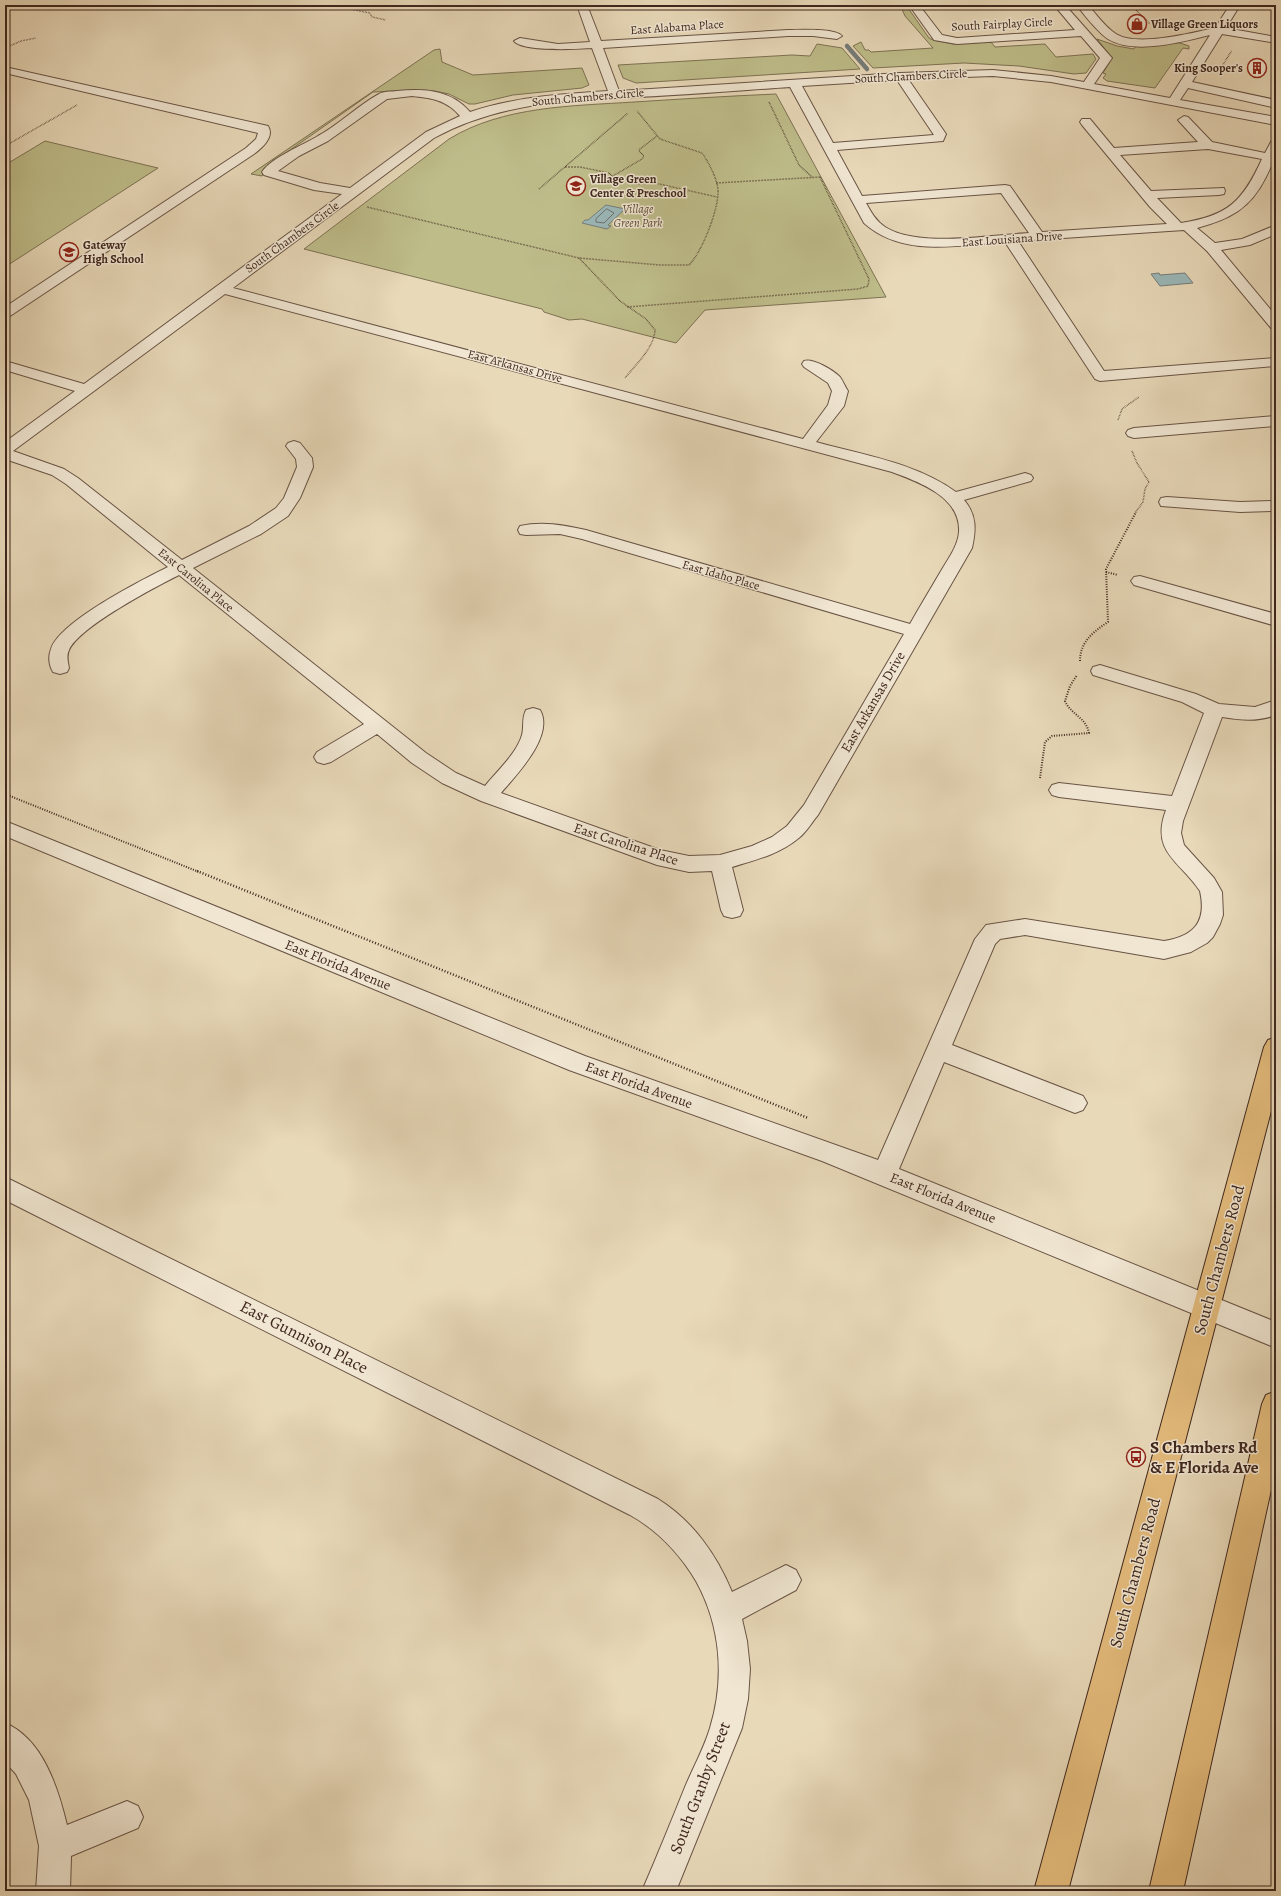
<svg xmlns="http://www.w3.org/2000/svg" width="1281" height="1896" font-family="Alegreya,serif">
  <rect width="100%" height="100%" fill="#e8d9b9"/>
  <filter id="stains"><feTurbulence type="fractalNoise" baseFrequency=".005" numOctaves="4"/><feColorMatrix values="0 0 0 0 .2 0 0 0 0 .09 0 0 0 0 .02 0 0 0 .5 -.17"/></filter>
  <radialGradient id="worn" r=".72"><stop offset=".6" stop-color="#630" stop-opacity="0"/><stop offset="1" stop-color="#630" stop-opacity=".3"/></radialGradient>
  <g fill="#bebd8a" stroke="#7e7254">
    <path d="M900 5H906L929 38 933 40 953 44 991 42 995 47 1045 44 1056 57 1093 54 1096 59 1086 73 1074 74 1019 66 964 63 873 68 853 46 861 42 865 50H869L871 52 933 48 905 16Z"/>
    <path d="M1097 39 1117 46 1134 49 1136 45 1180 43 1189 46V49L1183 48 1155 88 1107 81 1103 78 1106 74 1103 73 1112 58Z"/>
    <path d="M817 44 842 48 860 69 636 83 623 78 618 65 792 55 810 56Z"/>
    <path d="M440 49 442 62 473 75 582 68 589 85 582 88 513 95 475 104H469L449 94 435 91 419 90 373 92 266 167 262 176 251 174 434 50Z"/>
    <path d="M776 94 886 297 705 310 676 343 582 319 569 320 544 312 542 309 304 249 449 139C503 106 572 106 634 102 681 99 729 96 776 94Z"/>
    <path d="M45 141 158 168 5 267V165Z"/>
  </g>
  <g fill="#9bb8b9" stroke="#767e7b">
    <path d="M606 205 625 209 608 225 611 226 607 229 582 223 585 220H588Z"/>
    <path d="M1159 273 1160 275 1185 273 1193 283 1160 286 1151 274Z"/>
  </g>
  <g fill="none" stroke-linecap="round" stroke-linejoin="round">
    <path stroke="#6d706c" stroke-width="1" d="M607 209 614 213 604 223 596 222V219Z"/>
    <path stroke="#767e7b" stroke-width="4.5" d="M847 46 867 69"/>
    <defs>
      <g id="minor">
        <path d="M577 5H587L601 41 788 30C799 30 836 28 842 36L837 39 813 36H788L603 48 619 91 900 73 993 70 1051 76 1084 82 1100 58 1081 36 957 44 934 40 909 5H919L942 35 957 38 1075 30 1054 5H1065L1112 58 1094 84 1170 98 1210 35C1182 42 1134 55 1108 39 1099 33 1083 14 1077 5H1088C1096 14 1105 27 1116 34 1137 47 1191 33 1215 28L1230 5H1240L1226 28 1276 37V43L1222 34 1192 82 1276 100V108L1188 88 1180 100 1276 117V125L1051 82 993 76 908 79 946 134 943 141 837 150 862 196 1005 185 1010 186 1042 232 1167 224 1150 207 1082 125 1080 122 1082 119H1090L1114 148 1198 142 1178 120 1184 116 1188 117 1212 142 1265 153 1272 140 1276 139C1276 155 1273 163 1266 177 1250 209 1230 219 1197 228L1215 243 1242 239 1276 225V234L1250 245 1221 250 1276 316V329L1271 328 1207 251 1184 230 1018 241 1104 371 1276 358V366L1100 381 1095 379 1005 242C958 245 903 258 864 223L790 87C732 91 673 96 615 98 552 101 490 107 434 138L233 288 803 439 828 405 832 391 828 383 804 367 802 364 804 361C813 358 833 370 840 377 843 381 845 387 848 391L844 406 816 442C864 455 916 463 956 492L1025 473 1031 475 1033 478 1031 481 964 500C977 515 976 530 972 548L818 815C812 822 807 831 800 837 780 854 756 860 732 867L743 910 740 916 732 918 724 916 721 910 712 871 689 872 657 865 481 801 442 783 412 763 377 734 331 762 324 764 317 762 314 757 317 752 364 724 179 575C155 587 79 627 69 650 66 656 68 662 69 668L67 672 60 674 53 672C49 665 48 657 51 649 60 621 142 580 168 567L66 484 52 475 5 459V442L75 391 5 370V361L84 384 342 194 314 190 264 175 262 172C271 158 303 145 318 136 340 124 357 106 379 94 384 91 391 92 397 91 424 88 452 90 470 112 514 97 561 94 608 91L592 48C578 49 523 52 514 41L520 38 558 44 590 42ZM897 80 934 135 833 143 802 86ZM412 96C431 98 447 100 460 116L426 132 350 188 320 183 278 171 299 156 328 141 387 99ZM1208 149 1262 159C1243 201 1228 216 1181 223L1157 198 1219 195 1224 194 1225 191 1224 188 1151 191 1120 155ZM1001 193 1029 233C990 235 918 248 885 227 876 221 871 212 866 203ZM225 294 892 472C919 482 961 497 959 532 958 546 948 559 941 571 931 588 920 606 910 624L586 530C564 525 542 521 520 526L518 530 520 534 526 535 560 534 582 539 904 634 804 805 787 826 772 837 752 846 720 855 689 856 660 850 501 793C516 775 555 736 540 710L533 708 526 710C521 719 525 729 521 738 514 756 497 771 485 786L456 773 426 753 193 568 261 534 288 516 300 498 313 467 312 458 300 443 294 441 288 443 286 446 296 459 297 467 284 498 276 508 249 526 182 560 78 478 64 469 13 451Z"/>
        <path d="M5 67 268 126C275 137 262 148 254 154L10 316 5 317V307L246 148 256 139 258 133 5 73Z"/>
        <path d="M1276 416V426L1134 438 1128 436 1126 433 1128 430 1134 428Z"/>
        <path d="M1167 497 1240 502 1276 501V511L1240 512 1161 506 1159 502 1161 498Z"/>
        <path d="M1140 576 1276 614V626L1134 585 1131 581 1134 577Z"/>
        <path d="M1100 665 1196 694 1219 704 1255 707 1276 700V715C1257 722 1241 720 1222 717L1183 821 1181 833 1184 845 1214 878 1222 892 1223 915 1220 924 1213 937 1207 943 1191 952 1164 959 1025 935 1000 939 995 944 952 1045 1083 1096 1087 1103 1083 1110 1075 1113 944 1062 899 1169 1276 1322V1348L822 1161 569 1070 5 836V821L585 1056 878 1160 975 939 986 925 1025 919 1164 941C1194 936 1207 922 1200 891 1180 861 1150 852 1166 810L1059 797 1052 795 1049 790 1052 785 1059 783 1172 796 1204 713 1182 702 1093 675 1091 671 1093 667Z"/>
        <path d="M5 1177 658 1499C692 1520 717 1555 732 1592L786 1565 796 1570 801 1580 796 1590 742 1619 747 1641 750 1669 748 1699 742 1728 676 1891H642C657 1856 671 1822 685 1787 693 1768 704 1748 710 1728 725 1679 721 1626 696 1581 680 1554 657 1530 630 1515L5 1200Z"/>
        <path d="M5 1723C43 1739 58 1788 67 1825L127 1801 138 1806 143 1817 138 1828 71 1856 70 1891H36L39 1846 29 1800 16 1774 5 1762Z"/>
      </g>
      <g id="major">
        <path d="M1276 1037V1092L1068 1891H1034L1264 1047 1268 1040Z"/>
        <path d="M1276 1391V1467L1183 1891H1149L1262 1404 1266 1395Z"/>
      </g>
    </defs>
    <use href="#minor" stroke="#695445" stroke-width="2"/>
    <use href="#major" stroke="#3f271e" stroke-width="2"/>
    <g stroke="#3f271e" stroke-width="1.5" stroke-dasharray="0.5 1" stroke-linecap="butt">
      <path d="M343 5 345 8 370 13 372 17 386 20"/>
      <path d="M1131 5 1150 24"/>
      <path d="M303 9 338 5"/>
      <path d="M5 48 21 41 36 38"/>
      <path d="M1218 73 1232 50"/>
      <path d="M769 102 799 165 812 177"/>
      <path d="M5 146 77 105"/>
      <path d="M565 167H580L609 173 615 179 625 182 636 184 655 183 717 197"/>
      <path d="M613 176 642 159 644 156 639 151 640 149 657 136"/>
      <path d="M716 183 821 177"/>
      <path d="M539 189 628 113"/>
      <path d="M367 207 579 258 660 265H689C702 252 719 209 718 190 717 178 709 163 702 153L660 139 637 111"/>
      <path d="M579 258 620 301 646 319 655 330C654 348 636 364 625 378"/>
      <path d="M627 307 858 289 868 286 869 279 820 177"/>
      <path d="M1118 420 1122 409 1139 397"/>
      <path d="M1132 451 1137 463 1149 482 1145 489 1143 502 1135 513"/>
    </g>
    <g stroke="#3f271e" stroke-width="2" stroke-dasharray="1 1.5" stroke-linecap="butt">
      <path d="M1106 572 1118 575"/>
      <path d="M1080 661C1080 642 1093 632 1108 622L1106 569 1136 512"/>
      <path d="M1040 778 1045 742 1052 736 1089 733C1086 717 1071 715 1065 701L1070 686 1077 675"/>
      <path d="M5 794 199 872"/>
    </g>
    <path stroke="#3f271e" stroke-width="2.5" stroke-dasharray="1 2" stroke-linecap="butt" d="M197 871 808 1118"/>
    <use href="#minor" fill="#f0e6d2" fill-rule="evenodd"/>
    <use href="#major" fill="#e4bc7c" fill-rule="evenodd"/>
  </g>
  <defs>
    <symbol id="shop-ring" viewBox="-11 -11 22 22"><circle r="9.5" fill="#f0e6d2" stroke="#8f2418" stroke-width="1.5"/><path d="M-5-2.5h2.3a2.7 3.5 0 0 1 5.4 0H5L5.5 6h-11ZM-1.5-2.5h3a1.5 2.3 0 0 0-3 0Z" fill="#8f2418"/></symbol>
    <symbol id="building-ring" viewBox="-11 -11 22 22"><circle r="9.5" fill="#f0e6d2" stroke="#8f2418" stroke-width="1.5"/><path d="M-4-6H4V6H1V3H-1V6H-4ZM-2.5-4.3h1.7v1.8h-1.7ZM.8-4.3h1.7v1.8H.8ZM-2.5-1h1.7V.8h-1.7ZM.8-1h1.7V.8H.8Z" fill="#8f2418"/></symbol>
    <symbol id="school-ring" viewBox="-11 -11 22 22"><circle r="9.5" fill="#f0e6d2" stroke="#8f2418" stroke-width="1.5"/><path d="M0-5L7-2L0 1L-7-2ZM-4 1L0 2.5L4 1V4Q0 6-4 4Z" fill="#8f2418"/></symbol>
    <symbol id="bus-ring" viewBox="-11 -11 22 22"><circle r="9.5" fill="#f0e6d2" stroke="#8f2418" stroke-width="1.5"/><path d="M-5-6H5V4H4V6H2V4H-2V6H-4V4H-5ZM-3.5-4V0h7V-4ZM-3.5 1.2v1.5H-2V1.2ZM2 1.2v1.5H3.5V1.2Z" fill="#8f2418"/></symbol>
  </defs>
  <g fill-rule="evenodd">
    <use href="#shop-ring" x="1126" y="13" width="22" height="22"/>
    <use href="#building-ring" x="1246" y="57" width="22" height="22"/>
    <use href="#school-ring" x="565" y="175" width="22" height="22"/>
    <use href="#school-ring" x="58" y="241" width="22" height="22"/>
    <use href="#bus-ring" x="1125" y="1446" width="22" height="22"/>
  </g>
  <g text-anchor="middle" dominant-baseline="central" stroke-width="3" stroke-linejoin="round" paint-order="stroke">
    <g font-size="12" fill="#3f271e" stroke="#f0e6d2">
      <text transform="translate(1002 24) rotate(-3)">South Fairplay Circle</text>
      <text transform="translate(677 27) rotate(-4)">East Alabama Place</text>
      <text transform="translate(911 76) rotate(-3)">South Chambers Circle</text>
      <text transform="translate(588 97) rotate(-5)">South Chambers Circle</text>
      <text transform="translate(292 237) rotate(-36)">South Chambers Circle</text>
      <text transform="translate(1012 239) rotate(-4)">East Louisiana Drive</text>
      <text transform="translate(515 366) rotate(15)">East Arkansas Drive</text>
      <text transform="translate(721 575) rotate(16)">East Idaho Place</text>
      <text transform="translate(196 580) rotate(39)">East Carolina Place</text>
    </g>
    <g font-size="12" font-weight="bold" fill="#3f271e" stroke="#f0e6d2" text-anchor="start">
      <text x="1151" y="24">Village Green Liquors</text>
      <text x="1243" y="68" text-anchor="end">King Sooper's</text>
      <text x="590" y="179">Village Green<tspan x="590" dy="14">Center &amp; Preschool</tspan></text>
      <text x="83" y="245">Gateway<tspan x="83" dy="14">High School</tspan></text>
    </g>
    <g font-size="12" font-style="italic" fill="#5f4c39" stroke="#f0e6d2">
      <text x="638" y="209">Village<tspan x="638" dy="14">Green Park</tspan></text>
    </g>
    <g font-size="14" fill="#3f271e" stroke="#f0e6d2">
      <text transform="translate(873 702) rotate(-60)">East Arkansas Drive</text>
      <text transform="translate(626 844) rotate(18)">East Carolina Place</text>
      <text transform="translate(338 965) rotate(22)">East Florida Avenue</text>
      <text transform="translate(639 1085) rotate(20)">East Florida Avenue</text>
      <text transform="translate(943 1198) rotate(22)">East Florida Avenue</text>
    </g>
    <g font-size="17" fill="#3f271e" stroke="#f0e6d2">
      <text transform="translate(1219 1260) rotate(-75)">South Chambers Road</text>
      <text transform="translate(304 1337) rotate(27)">East Gunnison Place</text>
      <text transform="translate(1135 1573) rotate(-75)">South Chambers Road</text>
      <text transform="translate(700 1788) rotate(-69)">South Granby Street</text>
    </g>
    <g font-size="17" font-weight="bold" fill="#3f271e" stroke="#f0e6d2" text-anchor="start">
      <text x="1150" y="1447">S Chambers Rd<tspan x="1150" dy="20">&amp; E Florida Ave</tspan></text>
    </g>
  </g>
  <rect width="1281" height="1896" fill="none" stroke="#e8d9b9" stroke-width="20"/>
  <rect x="6" y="6" width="1269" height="1884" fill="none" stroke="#3f271e" stroke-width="2"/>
  <rect x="10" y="10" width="1261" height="1876" fill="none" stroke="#3f271e"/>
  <rect width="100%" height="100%" filter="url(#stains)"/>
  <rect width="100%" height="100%" fill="url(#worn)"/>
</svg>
